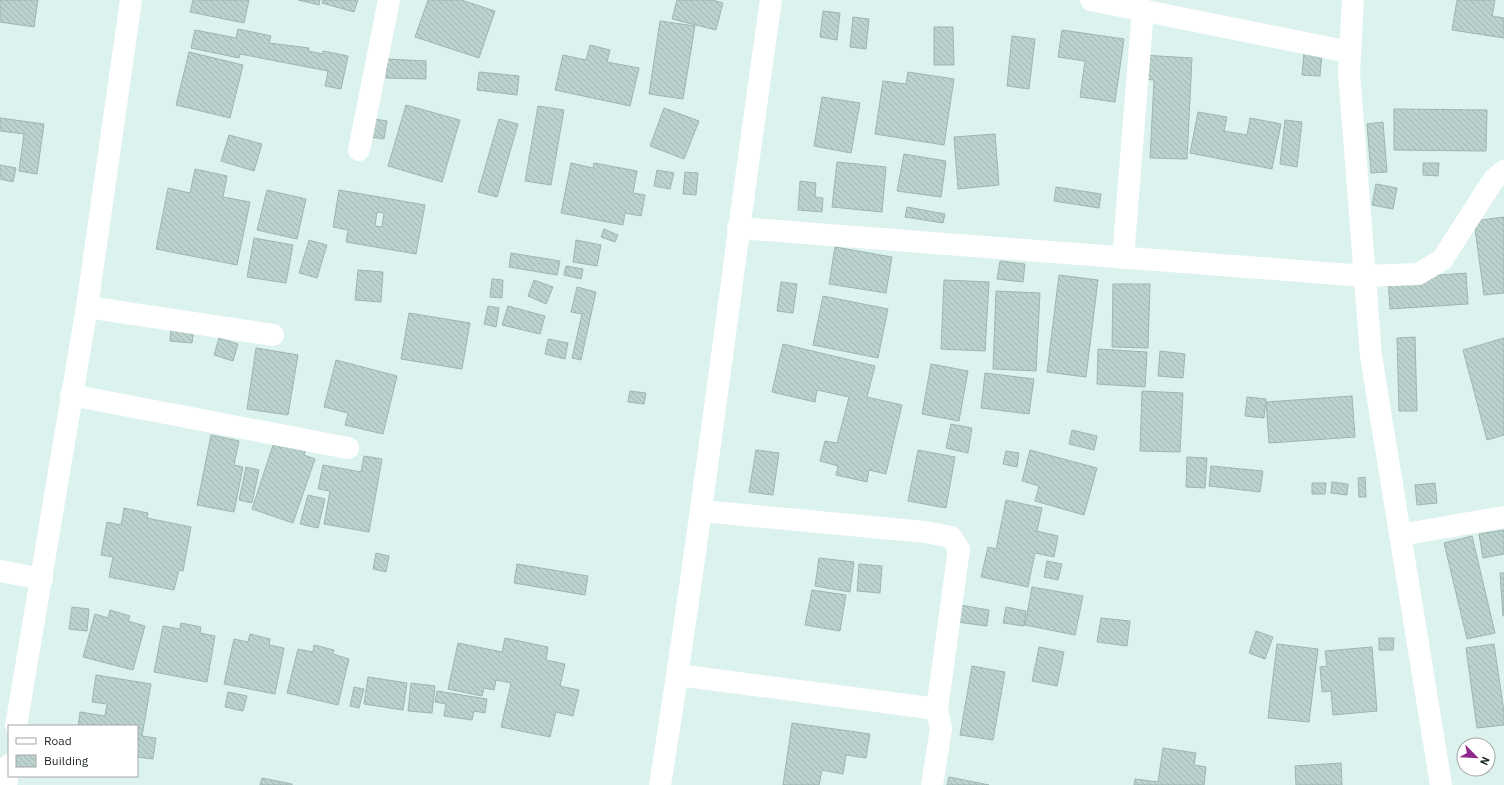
<svg xmlns="http://www.w3.org/2000/svg" width="1504" height="785" font-family="'IBM Plex Sans',sans-serif">
  <defs>
    <pattern id="building-back-hatch" width="6" height="6" patternUnits="userSpaceOnUse"><rect width="6" height="6" fill="#bbd2ce"/><path d="M-1 5l2 2M0 0l6 6M5-1l2 2" fill="none" stroke="#a0b4b1"/></pattern>
  </defs>
  <rect width="100%" height="100%" fill="#dbf2ee"/>
  <g fill="url(#building-back-hatch)" stroke="#9fb5b1" fill-rule="evenodd">
    <path d="M0 0H38L34 27 0 22Z"/>
    <path d="M193 0H249L244 23 190 12Z"/>
    <path d="M298 0H320L319 5Z"/>
    <path d="M323 0H358L354 12 322 3Z"/>
    <path d="M428 0H461L495 11 479 58 415 37Z"/>
    <path d="M677 0H712L723 3 716 30 672 19Z"/>
    <path d="M1457 0H1495L1492 16 1504 18V38L1452 30Z"/>
    <path d="M823 11 840 13 837 40 820 37Z"/>
    <path d="M853 17 869 19 866 49 850 47Z"/>
    <path d="M660 21 695 26 683 99 649 94Z"/>
    <path d="M934 27H953L954 65H934Z"/>
    <path d="M238 29 271 36 269 43 309 48 308 51 323 54V51L348 56 341 89 325 86 328 71 240 54 239 58 191 48 195 30 236 38Z"/>
    <path d="M1062 30 1124 39 1115 102 1080 97 1085 61 1058 57Z"/>
    <path d="M1012 36 1035 39 1029 89 1007 86Z"/>
    <path d="M590 45 610 50 607 62 639 68 630 106 555 90 563 55 586 60Z"/>
    <path d="M189 52 243 65 230 118 176 105Z"/>
    <path d="M1304 53 1322 54 1320 76 1302 75Z"/>
    <path d="M1142 55 1192 58 1187 159 1150 158 1154 80 1141 79Z"/>
    <path d="M387 59 426 61V79L386 78Z"/>
    <path d="M479 72 519 76 517 95 477 90Z"/>
    <path d="M908 72 954 79 944 145 875 134 883 81 906 84Z"/>
    <path d="M822 97 860 103 851 153 814 146Z"/>
    <path d="M406 105 460 120 442 182 388 166Z"/>
    <path d="M538 106 564 110 551 185 525 181Z"/>
    <path d="M664 108 699 121 684 159 650 146Z"/>
    <path d="M1394 109 1487 110 1486 151 1394 150Z"/>
    <path d="M1198 112 1227 117 1224 131 1247 135 1250 118 1281 124 1272 169 1190 153Z"/>
    <path d="M0 118 44 124 37 174 19 171 24 134 0 131Z"/>
    <path d="M368 118 387 121 384 139 365 136Z"/>
    <path d="M499 119 518 124 497 197 478 192Z"/>
    <path d="M1285 120 1302 122 1297 167 1280 164Z"/>
    <path d="M1383 122 1387 172 1371 173 1367 124Z"/>
    <path d="M995 134 999 185 958 189 954 137Z"/>
    <path d="M229 135 262 144 254 171 221 161Z"/>
    <path d="M904 154 946 161 941 197 897 191Z"/>
    <path d="M837 162 886 167 882 212 832 207Z"/>
    <path d="M571 163 593 168 594 163 637 171 633 193 645 195 641 216 625 213 623 225 561 213Z"/>
    <path d="M1423 163H1439L1438 176 1423 175Z"/>
    <path d="M0 165 16 168 13 182 0 179Z"/>
    <path d="M195 169 227 176 223 197 250 202 237 265 156 249 168 188 190 193Z"/>
    <path d="M657 170 674 173 670 189 654 186Z"/>
    <path d="M685 172 698 173 696 195 683 194Z"/>
    <path d="M800 181 816 183 815 197 823 198 822 212 798 210Z"/>
    <path d="M1376 184 1397 188 1393 209 1372 205Z"/>
    <path d="M1056 187 1101 194 1099 208 1054 201Z"/>
    <path d="M267 190 306 199 297 239 257 230Z"/>
    <path d="M339 190 425 205 416 254 346 242 348 230 333 227ZM377 212 384 213 382 227 375 226Z"/>
    <path d="M907 207 945 214 943 223 905 217Z"/>
    <path d="M1504 217V293L1484 295 1474 221Z"/>
    <path d="M604 229 618 235 615 242 601 237Z"/>
    <path d="M254 238 293 245 286 283 247 277Z"/>
    <path d="M309 240 327 245 317 278 299 273Z"/>
    <path d="M576 240 601 245 597 266 573 262Z"/>
    <path d="M835 247 892 257 886 293 829 284Z"/>
    <path d="M511 253 560 261 557 275 509 267Z"/>
    <path d="M1000 261 1025 264 1023 282 997 279Z"/>
    <path d="M566 266 583 269 581 279 564 275Z"/>
    <path d="M358 270 383 272 381 302 355 300Z"/>
    <path d="M1466 273 1468 304 1390 309 1388 279Z"/>
    <path d="M1059 275 1098 280 1086 377 1047 372Z"/>
    <path d="M492 279 503 280 502 298 490 297Z"/>
    <path d="M534 280 553 287 546 304 528 296Z"/>
    <path d="M944 280 989 282 985 351 941 349Z"/>
    <path d="M781 282 797 284 793 313 777 311Z"/>
    <path d="M1113 284H1150L1148 348 1112 347Z"/>
    <path d="M577 287 596 292 581 360 572 358 582 314 571 312Z"/>
    <path d="M996 291 1040 293 1036 371 993 369Z"/>
    <path d="M823 296 888 309 878 358 813 345Z"/>
    <path d="M488 306 499 308 496 327 484 324Z"/>
    <path d="M508 306 545 316 540 334 502 325Z"/>
    <path d="M409 313 470 323 462 369 401 359Z"/>
    <path d="M171 327 194 329 192 343 170 341Z"/>
    <path d="M1415 337 1417 411H1399L1397 338Z"/>
    <path d="M219 338 238 344 233 361 214 355Z"/>
    <path d="M1504 338V435L1487 440 1463 350Z"/>
    <path d="M548 339 568 343 565 359 545 354Z"/>
    <path d="M783 344 875 366 867 397 902 405 886 474 869 470 867 482 836 475 838 466 820 461 825 441 837 443 849 397 817 390 815 402 772 392Z"/>
    <path d="M256 348 298 355 288 415 247 409Z"/>
    <path d="M1098 349 1147 352 1145 387 1097 384Z"/>
    <path d="M1160 351 1185 354 1183 378 1158 376Z"/>
    <path d="M336 360 397 376 383 434 345 425 348 413 324 407Z"/>
    <path d="M931 364 968 371 959 421 922 414Z"/>
    <path d="M985 373 1034 379 1029 414 981 408Z"/>
    <path d="M630 391 646 393 644 404 628 402Z"/>
    <path d="M1142 391 1183 393 1180 452 1140 451Z"/>
    <path d="M1352 396 1355 437 1269 443 1266 402Z"/>
    <path d="M1247 397 1266 399 1264 418 1245 416Z"/>
    <path d="M951 424 972 428 968 453 946 448Z"/>
    <path d="M1072 430 1097 436 1094 450 1069 444Z"/>
    <path d="M211 435 239 441 234 465 243 467 234 512 197 505Z"/>
    <path d="M286 439 307 446 304 455 315 459 293 523 252 509 273 445 282 448Z"/>
    <path d="M756 450 779 453 773 495 749 492Z"/>
    <path d="M918 450 955 457 946 508 908 501Z"/>
    <path d="M1030 450 1097 468 1084 515 1035 501 1039 486 1022 481Z"/>
    <path d="M1006 451 1019 453 1017 467 1003 464Z"/>
    <path d="M364 456 382 459 369 532 324 524 330 491 318 489 323 465 361 472Z"/>
    <path d="M1187 457 1207 458 1205 488 1186 487Z"/>
    <path d="M1211 466 1263 471 1260 492 1209 486Z"/>
    <path d="M246 467 259 470 252 503 239 500Z"/>
    <path d="M1365 477 1366 497H1359L1358 478Z"/>
    <path d="M1332 482 1348 484 1347 495 1331 493Z"/>
    <path d="M1312 483H1326L1325 494H1312Z"/>
    <path d="M1435 483 1437 503 1417 505 1415 485Z"/>
    <path d="M308 495 325 499 318 528 300 524Z"/>
    <path d="M1006 500 1042 508 1037 531 1058 536 1054 557 1035 553 1028 587 981 577 988 547 996 549Z"/>
    <path d="M124 508 148 513 147 518 191 527 183 571 179 570 174 590 109 577 113 557 101 555 107 522 121 525Z"/>
    <path d="M1504 530V554L1483 558 1479 534Z"/>
    <path d="M1472 536 1495 633 1467 639 1444 543Z"/>
    <path d="M376 553 389 556 386 572 373 569Z"/>
    <path d="M819 558 854 562 850 592 815 586Z"/>
    <path d="M1047 561 1062 564 1058 580 1044 577Z"/>
    <path d="M517 564 588 576 585 595 514 583Z"/>
    <path d="M859 564 882 566 880 593 857 591Z"/>
    <path d="M1500 573H1504V616H1503Z"/>
    <path d="M1032 587 1083 596 1075 635 1025 625Z"/>
    <path d="M812 590 846 595 840 631 805 625Z"/>
    <path d="M960 605 989 610 987 626 957 622Z"/>
    <path d="M72 607 89 609 87 631 69 629Z"/>
    <path d="M1006 607 1026 611 1024 626 1003 623Z"/>
    <path d="M110 610 130 616 128 621 145 626 133 670 83 657 95 614 108 618Z"/>
    <path d="M1101 618 1130 621 1127 646 1097 642Z"/>
    <path d="M181 623 201 627 200 633 215 636 207 682 154 672 163 626 180 629Z"/>
    <path d="M1256 631 1273 637 1265 659 1249 653Z"/>
    <path d="M250 634 270 639 269 645 284 648 275 694 224 684 234 639 248 642Z"/>
    <path d="M505 638 548 647 546 660 565 664 560 686 579 690 573 716 556 712 550 737 501 727 511 683 496 680 494 690 484 688 482 696 448 689 458 643 502 652Z"/>
    <path d="M1379 638H1394L1393 650H1379Z"/>
    <path d="M1277 644 1318 649 1309 722 1268 718Z"/>
    <path d="M1494 644 1504 712V725L1477 728 1466 648Z"/>
    <path d="M314 645 334 650 333 654 349 659 338 705 287 693 298 649 313 652Z"/>
    <path d="M1039 647 1064 652 1057 686 1032 681Z"/>
    <path d="M1372 647 1377 711 1333 715 1331 691 1322 692 1320 667 1327 666 1325 651Z"/>
    <path d="M972 666 1005 672 993 740 960 735Z"/>
    <path d="M96 675 151 684 142 736 156 738 153 759 137 757V726H78L80 712 105 716 107 704 92 702Z"/>
    <path d="M368 677 407 683 403 710 364 704Z"/>
    <path d="M411 683 435 686 432 713 408 711Z"/>
    <path d="M354 687 364 689 359 708 350 706Z"/>
    <path d="M437 691 487 699 485 713 474 711 472 720 444 716 446 704 435 702Z"/>
    <path d="M228 692 247 696 243 711 225 707Z"/>
    <path d="M792 723 870 734 866 758 846 755 843 774 822 770 819 785H783Z"/>
    <path d="M1163 748 1196 753 1194 765 1206 767 1204 785H1134L1135 779 1158 782Z"/>
    <path d="M1341 763 1342 785H1296L1295 766Z"/>
    <path d="M949 777 989 785H947Z"/>
    <path d="M262 778 292 784V785H260Z"/>
  </g>
  <g fill="none" stroke-linecap="round" stroke-linejoin="round">
    <g stroke="#fff" stroke-width="22">
      <path d="M1091 0 1349 52"/>
      <path d="M1353 0 1349 72 1371 356 1441 785"/>
      <path d="M359 150 389 0"/>
      <path d="M738 228 1365 276 1418 274 1442 260 1494 179 1504 171"/>
      <path d="M1123 258 1143 9"/>
      <path d="M87 307 273 335"/>
      <path d="M71 395 348 448"/>
      <path d="M702 511 925 532 951 537 959 549 937 709 941 729 932 785"/>
      <path d="M1400 535 1504 517"/>
      <path d="M0 571 42 579"/>
      <path d="M678 675 937 709"/>
      <path d="M16 726 87 307 131 0"/>
      <path d="M6 785 9 765"/>
      <path d="M660 785C702 524 733 262 771 0"/>
    </g>
  </g>
  <rect x="8" y="725" width="130" height="52" fill="#ffffff" stroke="#a4a8a7"/>
  <rect x="16" y="738" width="20" height="6" fill="#ffffff" stroke="#a4a8a7"/>
  <text x="44" y="745" font-size="12" fill="#1c2524">Road</text>
  <rect x="16" y="755" width="20" height="12" fill="url(#building-back-hatch)" stroke="#a4a8a7"/>
  <text x="44" y="765" font-size="12" fill="#1c2524">Building</text>
  <g transform="translate(1476 757) rotate(114)"><circle r="19" fill="#ffffff" stroke="#a4a8a7"/>
  <path d="M0-3L7 15L0 10L-7 15Z" fill="#90288c"/>
  <text y="-6" font-size="11" font-weight="bold" text-anchor="middle" fill="#1c2524">N</text>
  </g>
</svg>
